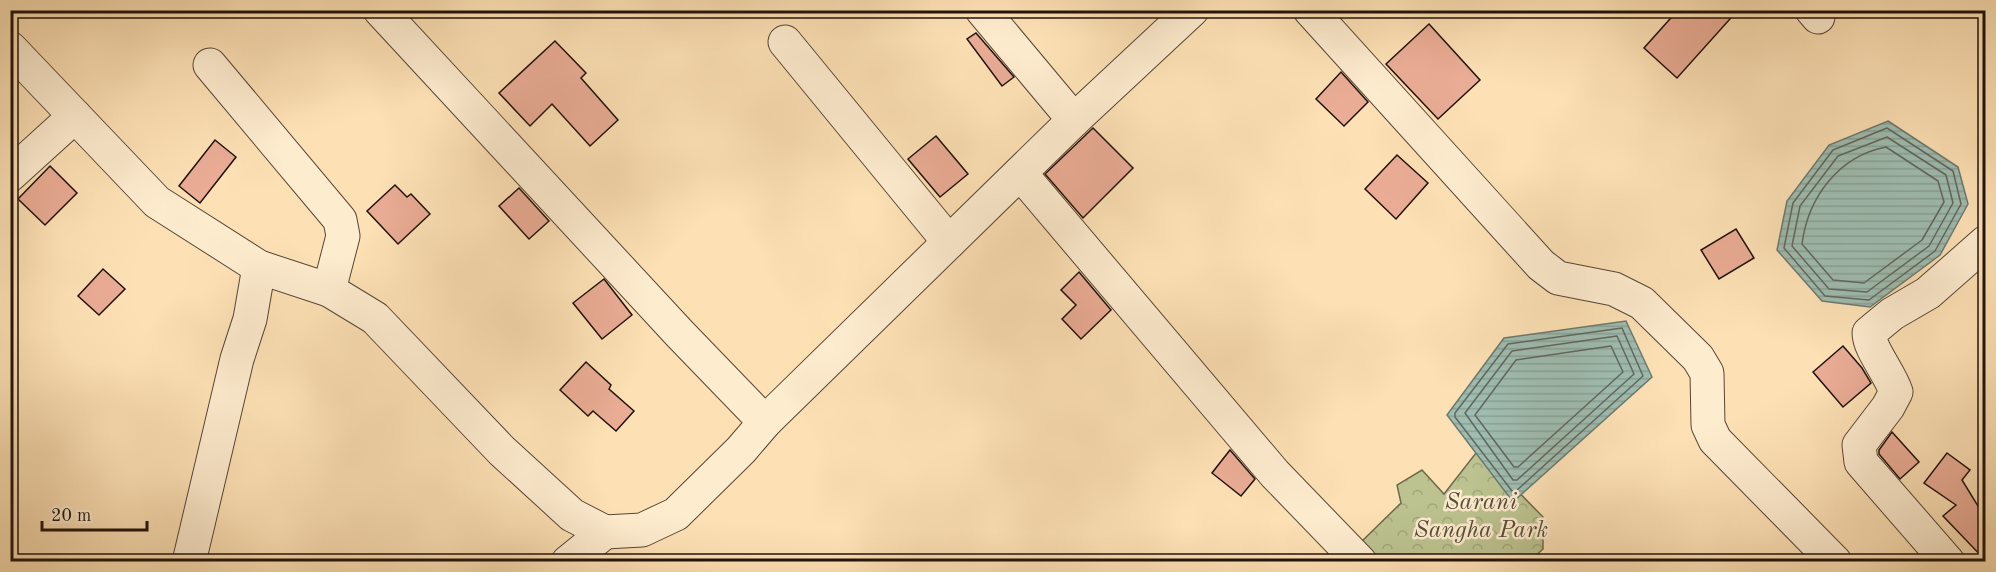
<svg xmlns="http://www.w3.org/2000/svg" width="1996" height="572" font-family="'Old Standard TT',serif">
  <defs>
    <pattern id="park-crowns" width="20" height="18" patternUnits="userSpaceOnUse" patternTransform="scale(1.5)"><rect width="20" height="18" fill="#bcc390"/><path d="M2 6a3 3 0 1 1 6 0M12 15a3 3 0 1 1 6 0" fill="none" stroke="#a1a67b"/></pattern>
    <pattern id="water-rules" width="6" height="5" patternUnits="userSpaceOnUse" patternTransform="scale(1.5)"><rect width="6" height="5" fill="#9fbdb1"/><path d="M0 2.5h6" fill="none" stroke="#89a197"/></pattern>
  </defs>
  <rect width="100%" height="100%" fill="#fde1b5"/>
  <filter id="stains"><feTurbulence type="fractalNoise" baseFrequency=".00333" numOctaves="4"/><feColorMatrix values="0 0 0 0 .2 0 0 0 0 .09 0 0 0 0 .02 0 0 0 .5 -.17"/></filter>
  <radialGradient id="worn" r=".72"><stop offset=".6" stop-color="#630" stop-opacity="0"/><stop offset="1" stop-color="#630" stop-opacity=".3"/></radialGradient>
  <path fill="url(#park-crowns)" stroke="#6e6a4e" stroke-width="1.5" d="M1476 453 1491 464 1543 517V549L1530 561H1374L1358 545 1401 503 1397 485 1422 470 1444 494Z"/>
  <g fill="url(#water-rules)" stroke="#6c796f" stroke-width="1.5">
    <path d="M1888 121 1958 167 1968 204 1940 255 1870 307 1822 301 1777 250 1787 201 1829 145Z"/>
    <path d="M1626 321 1652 377 1513 502 1447 415 1504 338Z"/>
  </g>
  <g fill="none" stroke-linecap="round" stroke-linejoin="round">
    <g stroke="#60685e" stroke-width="1.5">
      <path d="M1887 128 1953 171 1961 204 1935 251 1869 300 1825 296 1784 248 1793 203 1833 150Z"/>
      <path d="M1887 137 1946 175 1953 203 1929 246 1867 292 1829 289 1792 246 1800 206 1838 156Z"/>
      <path d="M1886 147 1938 181 1944 202 1922 240 1864 283 1833 280 1802 244C1808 197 1839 156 1886 147Z"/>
      <path d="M1622 328 1643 376 1516 491H1512L1455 417V413L1508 344Z"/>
      <path d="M1617 336 1634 374 1517 480H1513L1465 413 1512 351Z"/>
      <path d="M1611 346 1623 372 1518 467H1514L1475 415 1516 360Z"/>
    </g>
  </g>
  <g fill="#eaac95" stroke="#20120b" stroke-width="1.5">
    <path d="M1678 10H1738L1677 78 1644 48Z"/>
    <path d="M1429 24 1480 80 1438 119 1386 64Z"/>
    <path d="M976 33 1014 77 1002 86 967 39Z"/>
    <path d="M555 41 586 73 581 78 618 120 590 146 552 104 530 126 499 93Z"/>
    <path d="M1341 72 1368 102 1344 126 1316 99Z"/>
    <path d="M1093 128 1133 168 1083 218 1045 174Z"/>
    <path d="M936 136 968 174 940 197 908 159Z"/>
    <path d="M215 140 236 157 200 203 179 186Z"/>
    <path d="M1397 155 1428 183 1396 219 1365 189Z"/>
    <path d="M50 166 77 193 45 225 18 199Z"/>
    <path d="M395 185 407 197 411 194 430 214 398 244 367 211Z"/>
    <path d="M519 188 549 221 529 239 499 206Z"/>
    <path d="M1736 229 1754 258 1719 279 1701 250Z"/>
    <path d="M103 269 125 289 99 315 78 296Z"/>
    <path d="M1079 272 1111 310 1081 339 1062 319 1076 305 1061 290Z"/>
    <path d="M604 279 632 315 602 339 573 303Z"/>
    <path d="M1843 346 1862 368 1871 383 1843 407 1813 372Z"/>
    <path d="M586 362 611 385 609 389 634 411 616 431 593 411 588 416 560 390Z"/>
    <path d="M1892 432 1919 462 1900 479 1879 454V450Z"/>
    <path d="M1230 450 1255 479 1241 496 1212 473Z"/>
    <path d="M1947 453 1970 470 1962 480 1986 519V561L1943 516 1956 505 1924 483Z"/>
  </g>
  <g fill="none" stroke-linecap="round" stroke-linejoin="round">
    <defs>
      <g id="minor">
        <path d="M380 10 680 334 765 422"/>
        <path d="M982 10 1074 120"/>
        <path d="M1310 10 1541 265 1558 278 1614 289 1642 303 1698 358 1707 373 1708 425 1715 440 1835 562"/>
        <path d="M1812 10 1818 17"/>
        <path d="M785 42 949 242"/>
        <path d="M210 65 340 220 343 236 329 290"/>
        <path d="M1020 173 1275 474 1360 562"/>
        <path d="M10 175 75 116"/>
        <path d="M189 562 237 359 250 319 259 267"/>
        <path d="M568 562 605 532"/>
        <path d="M1948 562 1861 462 1859 445 1888 407 1896 392C1890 373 1869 349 1869 333L1892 314 1928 293 1986 242"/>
      </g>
      <path id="tertiary" d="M10 48 157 202 259 267 329 290 375 318 502 451 572 515 605 532 642 530 676 514 741 450 765 422 1074 120 1192 10"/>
    </defs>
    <use href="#minor" stroke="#574636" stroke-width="35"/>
    <use href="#tertiary" stroke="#574636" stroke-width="35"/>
    <use href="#minor" stroke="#feeccf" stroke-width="33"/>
    <use href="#tertiary" stroke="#feeccf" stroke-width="33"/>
  </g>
  <g text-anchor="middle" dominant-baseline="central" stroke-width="5" stroke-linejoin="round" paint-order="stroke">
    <g font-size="24" font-style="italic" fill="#57503a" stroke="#feeccf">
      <text x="1481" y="503">Sarani<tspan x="1481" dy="28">Sangha Park</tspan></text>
    </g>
  </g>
  <rect width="1996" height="572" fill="none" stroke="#fde1b5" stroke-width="36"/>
  <rect x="12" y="12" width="1972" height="548" fill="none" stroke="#20120b" stroke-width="3"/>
  <rect x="18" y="18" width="1960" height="536" fill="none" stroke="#20120b" stroke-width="1.5"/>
  <path d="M42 521v9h105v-9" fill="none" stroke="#20120b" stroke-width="3"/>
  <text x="51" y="521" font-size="18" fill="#20120b" stroke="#feeccf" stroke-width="4.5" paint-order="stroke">20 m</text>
  <rect width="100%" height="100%" filter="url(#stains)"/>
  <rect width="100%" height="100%" fill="url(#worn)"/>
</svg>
